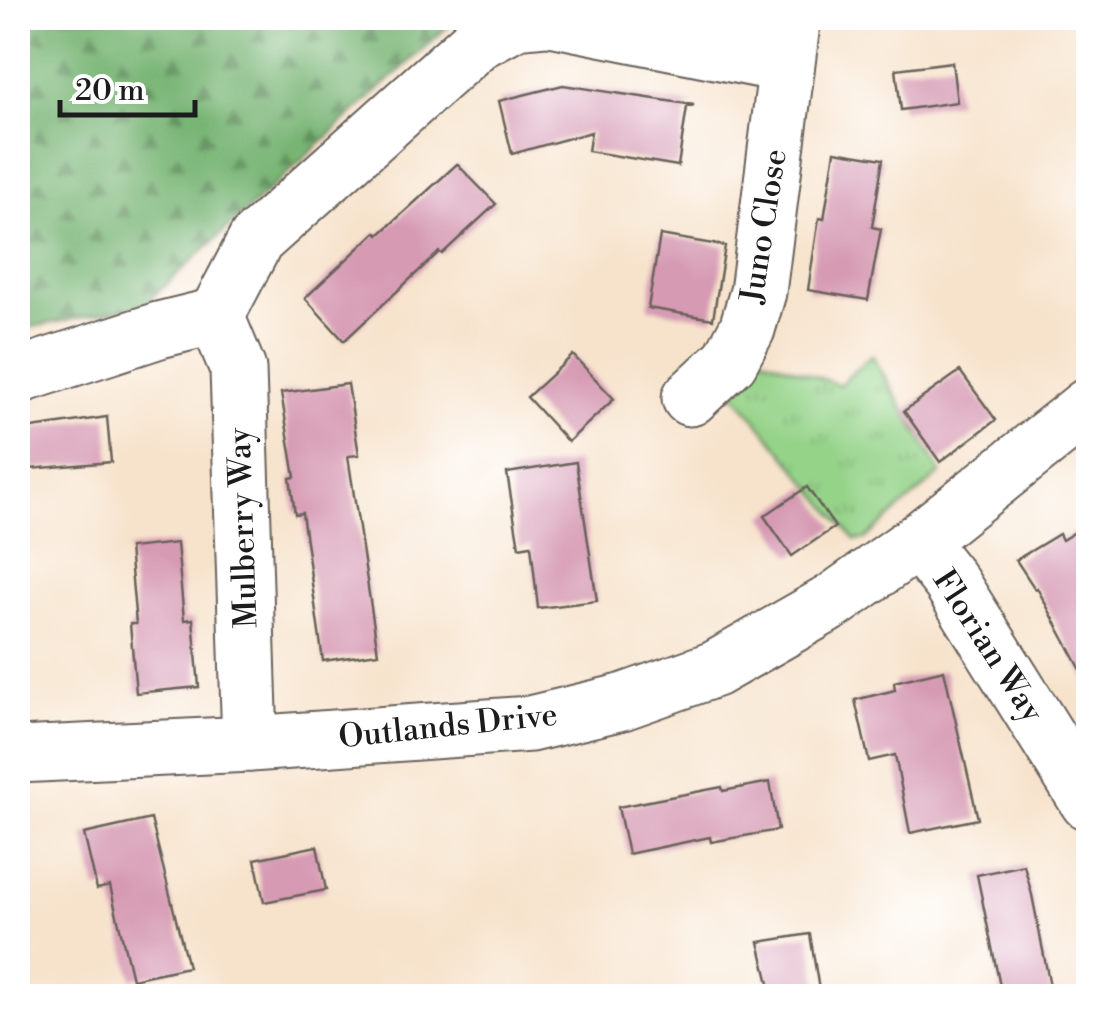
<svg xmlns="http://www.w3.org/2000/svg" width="1106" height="1014" font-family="'Libre Bodoni',serif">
  <defs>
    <pattern id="grass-tufts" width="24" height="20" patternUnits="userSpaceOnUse" patternTransform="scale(2.5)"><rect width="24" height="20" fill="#95d389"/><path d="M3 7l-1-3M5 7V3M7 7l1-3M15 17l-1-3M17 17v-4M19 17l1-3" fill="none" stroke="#80b576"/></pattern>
    <pattern id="forest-firs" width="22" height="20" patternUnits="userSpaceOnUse" patternTransform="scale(2.5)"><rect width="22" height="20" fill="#78b575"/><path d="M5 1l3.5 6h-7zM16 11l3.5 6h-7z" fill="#62925f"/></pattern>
  </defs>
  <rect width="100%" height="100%" fill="#fff"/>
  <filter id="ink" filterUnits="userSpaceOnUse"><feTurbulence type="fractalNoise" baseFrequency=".01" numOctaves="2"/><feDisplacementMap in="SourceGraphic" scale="20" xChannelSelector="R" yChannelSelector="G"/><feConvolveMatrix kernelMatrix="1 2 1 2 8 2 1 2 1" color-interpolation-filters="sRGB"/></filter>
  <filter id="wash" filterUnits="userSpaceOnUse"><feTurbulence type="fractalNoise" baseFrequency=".0048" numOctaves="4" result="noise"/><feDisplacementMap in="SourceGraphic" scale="40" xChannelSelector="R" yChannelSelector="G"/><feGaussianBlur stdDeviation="2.25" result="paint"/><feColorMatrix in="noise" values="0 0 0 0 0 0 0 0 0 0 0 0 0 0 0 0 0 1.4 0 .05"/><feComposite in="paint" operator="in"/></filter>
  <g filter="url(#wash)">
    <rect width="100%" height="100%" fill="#f7e3cc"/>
    <path fill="url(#grass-tufts)" stroke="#587852" stroke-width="2.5" d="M748 352 839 385 872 355 941 473 865 539 855 540 729 387Z"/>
    <path fill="url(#forest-firs)" stroke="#4a6848" stroke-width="2.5" d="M18 18H457L144 305 18 330Z"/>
    <g id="blocks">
      <g fill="#d69ab3">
        <path d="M952 62 957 102 901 110 896 69Z"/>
        <path d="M563 85 694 105 687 107 678 166 588 151 591 132 512 154 499 101Z"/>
        <path d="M835 151 883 159 872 227 881 229 868 300 808 290 819 218 824 219Z"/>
        <path d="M457 164 496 204 442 254 439 252 344 341 305 298 376 232 379 235Z"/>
        <path d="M660 235 725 246 713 319 648 308Z"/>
        <path d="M573 355 614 399 568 442 527 397Z"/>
        <path d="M960 371 996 420 940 462 904 411Z"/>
        <path d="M348 384 359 455 348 456 378 653 323 661 302 513 295 514 290 478 295 477 281 393Z"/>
        <path d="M107 417 111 462 18 470V430Z"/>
        <path d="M576 462 597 601 538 608 531 545 519 547 507 473Z"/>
        <path d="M807 487 835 527 792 556 764 516Z"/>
        <path d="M1075 532 1088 554V683L1037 588 1035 589 1016 560 1059 534 1062 540Z"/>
        <path d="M177 543 184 620 193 619 199 687 136 693 130 624H136L129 548Z"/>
        <path d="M944 670 978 819 910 833 895 755 869 761 855 700 895 690 894 682Z"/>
        <path d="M770 782 778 830 711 842 710 837 628 854 618 807 722 787 723 791Z"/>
        <path d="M151 819 188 967 132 979 110 886 97 889 84 834Z"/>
        <path d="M317 846 326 890 264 902 255 859Z"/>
        <path d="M1024 865 1032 895 1052 996H1002L977 875Z"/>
        <path d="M810 934 820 996H772L759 942Z"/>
      </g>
    </g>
  </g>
  <g filter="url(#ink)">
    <use href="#blocks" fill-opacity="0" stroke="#69625a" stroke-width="2.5"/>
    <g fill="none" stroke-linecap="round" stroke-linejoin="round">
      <defs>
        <g id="minor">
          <path d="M551 18 786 65"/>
          <path d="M216 316 238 369 250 744"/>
          <path d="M18 376 159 330 216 316 256 240 477 42 516 21 547 18"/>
          <path d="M690 398 730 361 747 329 758 292 791 32"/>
          <path d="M918 541 950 581 1088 802"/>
          <path d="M18 755 250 744 530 724 622 702 715 669 832 602 918 541 1088 406"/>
        </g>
      </defs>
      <use href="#minor" stroke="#69625a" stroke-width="59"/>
      <use href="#minor" stroke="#fff" stroke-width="55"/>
    </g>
  </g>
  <g text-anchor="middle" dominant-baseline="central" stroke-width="8" stroke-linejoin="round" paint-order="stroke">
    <g font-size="32" fill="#1c1c1c" stroke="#fff">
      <text transform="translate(764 226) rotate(-81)">Juno Close</text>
      <text transform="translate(243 528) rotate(-92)">Mulberry Way</text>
      <text transform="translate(988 646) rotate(57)">Florian Way</text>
      <text transform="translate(448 726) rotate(-6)">Outlands Drive</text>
    </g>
  </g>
  <rect width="1106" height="1014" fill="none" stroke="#fff" stroke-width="60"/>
  <path d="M60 100v15h135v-15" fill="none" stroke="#1c1c1c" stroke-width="5"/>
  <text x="75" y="100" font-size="30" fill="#1c1c1c" stroke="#ffffff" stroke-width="8" paint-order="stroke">20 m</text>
</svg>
